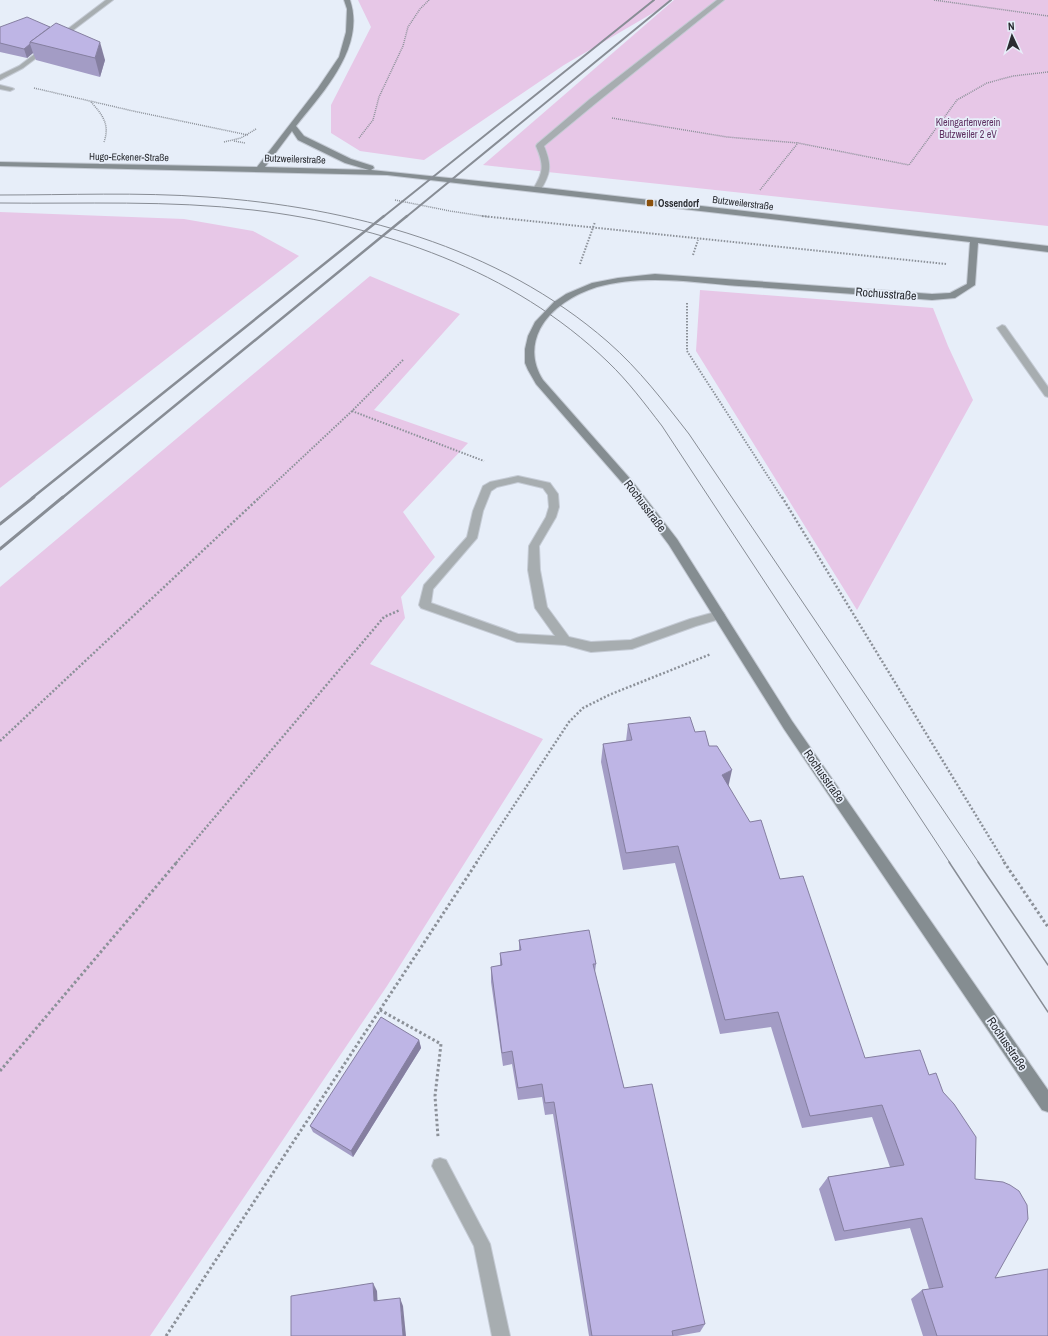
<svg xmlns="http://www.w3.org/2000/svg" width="1048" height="1336" font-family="'Archivo Narrow',sans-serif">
  <rect width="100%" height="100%" fill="#e7eef9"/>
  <g fill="#e7c7e7">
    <path d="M358 0H670L658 10 564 65 424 160 360 151 331 133V105L371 27Z"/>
    <path d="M674 0H1048V226L483 165Z"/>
    <path d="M0 212 184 219 253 231 299 256 0 488Z"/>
    <path d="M370 276 460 314 374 410 468 443 403 512 435 557 401 597 405 618 370 664 543 739 387 986 150 1336H0V587Z"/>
    <path d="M700 290 933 308 948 346 973 400 857 610 696 351Z"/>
  </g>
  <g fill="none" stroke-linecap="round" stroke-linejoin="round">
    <defs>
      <g id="lane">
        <path d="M717 0H724L596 103 544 146C552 166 551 173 540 191H534L533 189C544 172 544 165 536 146L537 144 590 99Z"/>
        <path d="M1002 325 1005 326 1048 387V397L1045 396 997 328Z"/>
        <path d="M518 476 550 483 558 494 559 507 556 517 539 546 540 570 547 607 569 637 591 642 631 640 690 619 719 611 723 612 725 615 723 618 696 626 632 649 591 652 565 645 517 642 421 608 419 605 424 585 467 537 473 511 483 486 490 482ZM518 482 543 488 548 495 549 507 546 517 529 546 528 570 535 608 555 636 518 634 431 603 433 589 477 538 483 511 491 491 497 487Z"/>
      </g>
      <g id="street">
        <path d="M106 0H113L23 68 0 80V75L19 66Z"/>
        <path d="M0 85 12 88 14 89 10 91 0 89Z"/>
        <path d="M440 1158 446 1160 490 1244 510 1336H492L474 1246 432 1166 434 1160Z"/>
      </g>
      <path id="secondary" d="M344 0H350C366 47 323 92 296 126L304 136 351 159 373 166 374 168 371 170 537 187 1048 246V252L978 243 975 285 955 298 932 300C868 295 803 290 739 286 693 282 643 274 597 287 575 294 551 308 540 329 531 347 533 364 543 380L633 482 677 539 792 721 1048 1090V1112L1042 1110 784 729 669 545 625 486 536 384 528 370 525 363V349L528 336 535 322 554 302 566 294 592 283 618 278 655 274 932 294 950 293 967 284 970 242 387 175 0 166V162L257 167 318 88 339 57 346 32 347 9ZM292 131 298 140 345 163 369 170 265 167Z"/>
    </defs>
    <use href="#lane" stroke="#c5cbd5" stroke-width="2"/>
    <use href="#street" stroke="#c5cbd5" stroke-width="2"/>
    <use href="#secondary" stroke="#c5cbd5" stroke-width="2"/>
    <g stroke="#8c9199" stroke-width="1.5" stroke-dasharray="1 1" stroke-linecap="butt">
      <path d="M934 0 1048 16"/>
      <path d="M34 88 133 111 248 135"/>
      <path d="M91 102C103 115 110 125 104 142"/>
      <path d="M612 118 727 137 798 143"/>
      <path d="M359 138 373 120 379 97 403 46 408 27 420 9 429 0"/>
      <path d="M234 141 245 143"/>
      <path d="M224 142 241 138 256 129"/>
      <path d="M760 190 798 143 909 165 957 100 987 83 1013 76 1048 72"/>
      <path d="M395 200 450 211 489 217"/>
    </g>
    <g stroke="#8c9199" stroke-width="2" stroke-dasharray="1.5 1.5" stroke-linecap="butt">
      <path d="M482 216 946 264"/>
      <path d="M693 255 698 240"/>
      <path d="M580 264 595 222"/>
      <path d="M687 303V351L782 498"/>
      <path d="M352 411 484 461"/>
      <path d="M259 498 352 411 404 359"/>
    </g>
    <g stroke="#8c9199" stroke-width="2.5" stroke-dasharray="2 2" stroke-linecap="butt">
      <path d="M782 497 1005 863"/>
      <path d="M0 741 260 497"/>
      <path d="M176 863 384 617 400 610"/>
      <path d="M476 863 569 722 583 708 609 695 711 654"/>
    </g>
    <g stroke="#8c9199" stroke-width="3" stroke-dasharray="2.5 2.5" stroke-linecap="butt">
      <path d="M1004 862 1048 927"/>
      <path d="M380 1010 441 1044 435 1096 438 1137"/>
      <path d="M0 1071 177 862"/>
      <path d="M166 1336 477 862"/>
    </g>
    <use href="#lane" fill="#a7adb0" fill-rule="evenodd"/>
    <use href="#street" fill="#a7adb0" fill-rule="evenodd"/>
    <use href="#secondary" fill="#858d91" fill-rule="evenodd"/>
    <g stroke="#888d95" stroke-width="1">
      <path d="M0 195C69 195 138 192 207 197 350 207 498 246 608 342 639 369 664 402 689 434L979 863"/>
      <path d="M0 203C84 204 169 200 253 210 381 225 513 270 608 362 628 381 645 404 662 426L950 863"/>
    </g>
    <g stroke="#888d95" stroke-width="1.5">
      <path d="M949 862 1048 1012"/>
      <path d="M978 862 1048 965"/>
    </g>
    <g stroke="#888d95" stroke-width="2">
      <path d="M383 217 654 0"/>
      <path d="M406 217 671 0"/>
    </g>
    <g stroke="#888d95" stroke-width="2.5">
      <path d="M32 498 384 216"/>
      <path d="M62 498 407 216"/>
    </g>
    <g stroke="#888d95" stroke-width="3">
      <path d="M0 524 34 497"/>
      <path d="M0 549 63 497"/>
    </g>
  </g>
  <g fill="#a39cc5">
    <path d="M0 27 105 60 100 77 36 60 33 53 27 58 0 52Z"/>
    <path d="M628 724 695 732 709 746 728 785 780 879 865 1058 929 1075 975 1179 995 1278 1048 1336H923L911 1299 922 1290 929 1289 910 1228 835 1241 819 1189 828 1177 890 1167 872 1117 802 1128 771 1027 720 1034 675 863 623 870 601 762 603 744 626 741Z"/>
    <path d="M519 940 596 964 595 972 624 1088 705 1324 700 1332 677 1336H589L553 1114 545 1115 542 1097 518 1100 512 1064 503 1066 491 982V967L500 966V953L519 950Z"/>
    <path d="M419 1040 421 1048 353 1157 313 1132 310 1126Z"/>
  </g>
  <g fill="#857fa0">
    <path d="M100 42 105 60 100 77 95 58Z"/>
    <path d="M30 44 33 53 27 58 24 49Z"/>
    <path d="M732 770 728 788 722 775Z"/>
    <path d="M419 1040 421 1048 353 1157 351 1151Z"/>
    <path d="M373 1283 377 1291 378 1309 374 1301Z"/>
    <path d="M400 1298 403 1306 406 1336H403Z"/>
  </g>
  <g fill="#beb5e5" stroke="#857fa0">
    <path d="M27 17 50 27 30 42V44L24 49 0 43V27Z"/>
    <path d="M56 23 100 42 95 58 30 42Z"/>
    <path d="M690 717 695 732 705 731 709 746H717L732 770 722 775 750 822 761 820 780 879 803 876 865 1058 920 1050 929 1075 936 1073 943 1092 954 1104 976 1137 975 1179 1003 1182 1010 1185 1019 1191 1027 1205 1028 1219 995 1278 1048 1269V1336H937L922 1290 943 1287 922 1218 844 1231 828 1177 904 1165 882 1105 810 1116 778 1012 725 1020 678 846 626 853 603 744 632 740 628 724Z"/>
    <path d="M589 930 596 964H593L624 1088 652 1084 705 1324 672 1331 673 1336H592L554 1102 545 1103 542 1084 518 1088 512 1051 502 1053 491 967 502 965 500 953 521 950 519 940Z"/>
    <path d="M381 1017 419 1040 351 1151 310 1126Z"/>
    <path d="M373 1283 374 1301 400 1298 403 1336H291V1296Z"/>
  </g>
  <rect fill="#8b500b" stroke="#e7eef9" stroke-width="1.5" x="646" y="199" width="8" height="8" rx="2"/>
  <g text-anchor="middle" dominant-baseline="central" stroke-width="3.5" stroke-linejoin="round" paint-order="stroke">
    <g font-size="10" fill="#5f3162" stroke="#e7eef9">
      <text x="968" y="122">Kleingartenverein<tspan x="968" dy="12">Butzweiler 2 eV</tspan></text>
    </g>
    <g font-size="10" fill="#2a2c31" stroke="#e7eef9">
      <text transform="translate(129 157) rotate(1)">Hugo-Eckener-Straße</text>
      <text transform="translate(295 159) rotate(2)">Butzweilerstraße</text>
      <text transform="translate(743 203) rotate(7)">Butzweilerstraße</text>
    </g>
    <g font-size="10" font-weight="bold" fill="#2a2c31" stroke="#e7eef9" text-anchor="start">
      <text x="658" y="203">Ossendorf</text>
    </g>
    <g font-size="12" fill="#2a2c31" stroke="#e7eef9">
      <text transform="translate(886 294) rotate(4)">Rochusstraße</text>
      <text transform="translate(645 506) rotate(53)">Rochusstraße</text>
      <text transform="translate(824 776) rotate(55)">Rochusstraße</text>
      <text transform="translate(1007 1044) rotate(56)">Rochusstraße</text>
    </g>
  </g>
  <g transform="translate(1012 36) rotate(356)" stroke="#e7eef9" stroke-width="3" paint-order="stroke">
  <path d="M0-3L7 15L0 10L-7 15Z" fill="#2a2c31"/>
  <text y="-6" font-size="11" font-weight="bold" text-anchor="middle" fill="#2a2c31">N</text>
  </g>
</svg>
